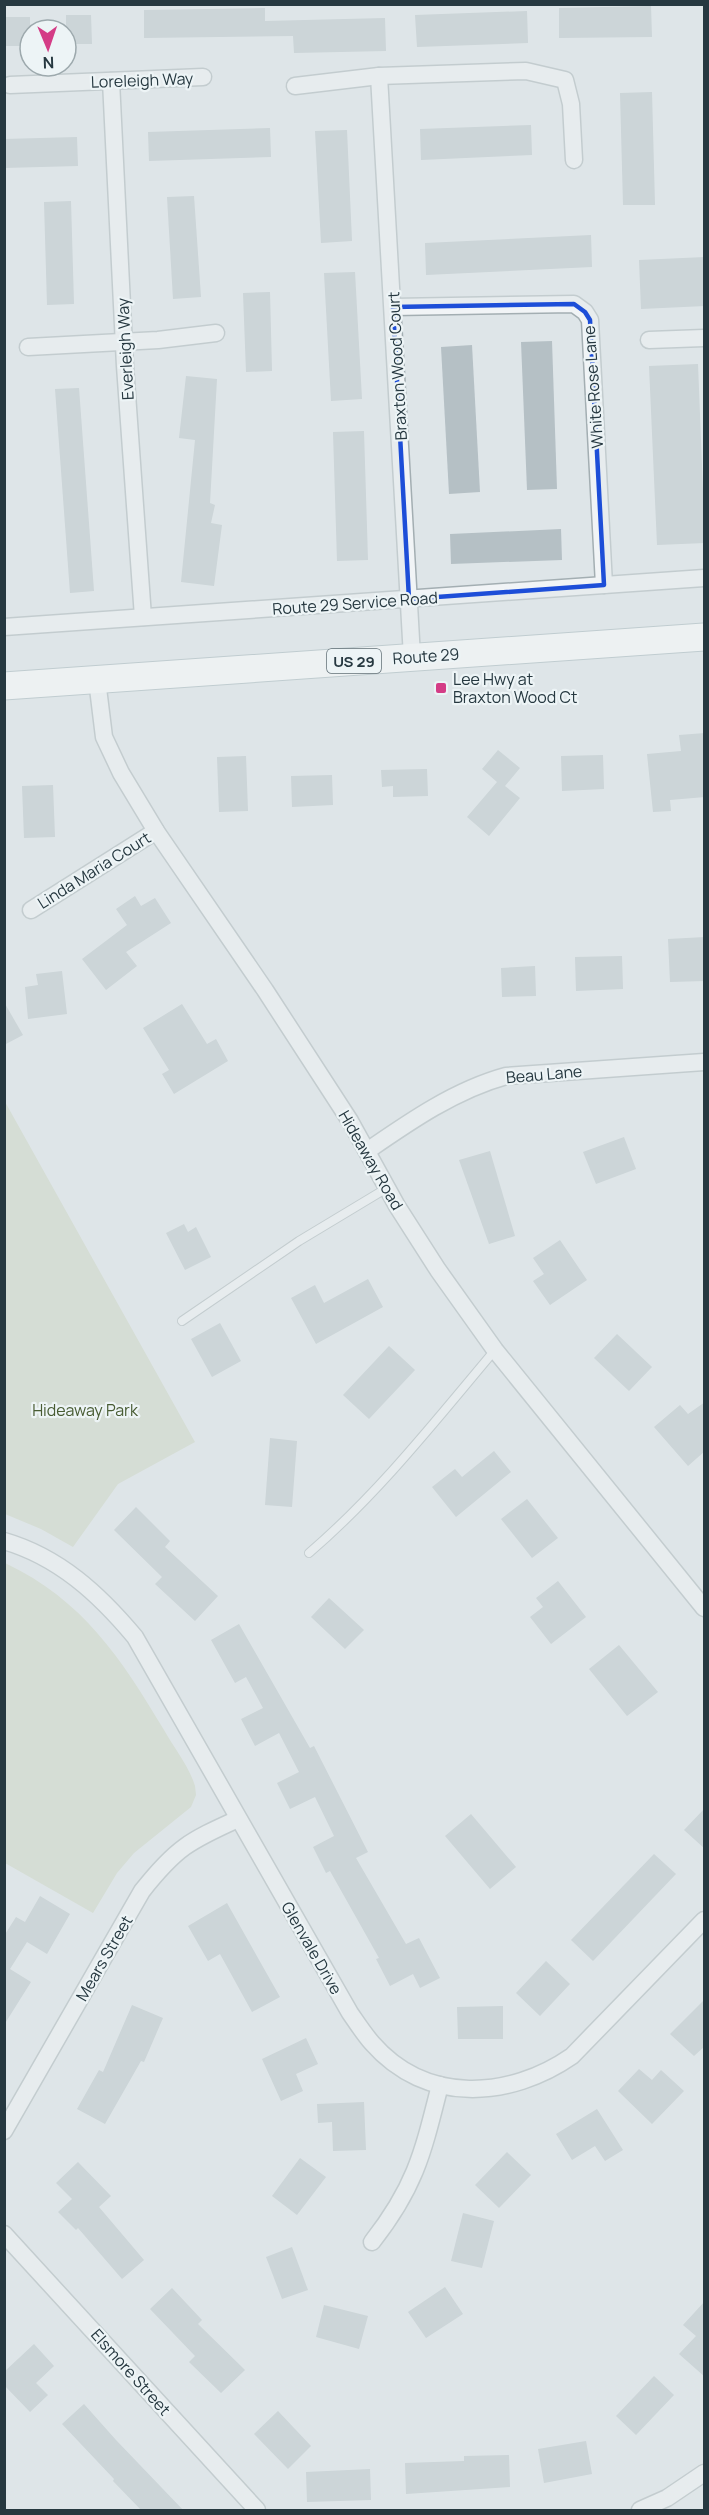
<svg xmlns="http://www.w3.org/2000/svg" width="709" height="2515" font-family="Manrope,sans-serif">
  <rect width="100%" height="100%" fill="#dee5e8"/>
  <g fill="#cad2be">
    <path d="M4 1100 195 1442 118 1484 73 1547 41 1529 5 1514Z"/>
    <path d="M5 1563C83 1600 121 1658 164 1730 174 1748 189 1766 195 1786L196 1795 191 1807 134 1853 117 1873 93 1913 5 1863Z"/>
  </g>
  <g fill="#b5c0c5">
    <path d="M651 6 652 37 559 38V8Z"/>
    <path d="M265 8V21L385 18 386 51 294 53 293 36 144 38V10Z"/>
    <path d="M527 11 528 43 417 47 415 15Z"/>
    <path d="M66 15H91L92 44H66Z"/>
    <rect x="4" y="17" width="26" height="29"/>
    <path d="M652 92 655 205H623L620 93Z"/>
    <path d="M531 125 532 155 421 160 420 129Z"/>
    <path d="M270 128 271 157 149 161 148 132Z"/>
    <path d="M347 130 352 241 321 243 315 131Z"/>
    <path d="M77 137 78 166 4 168V139Z"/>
    <path d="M194 196 201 297 173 299 167 197Z"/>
    <path d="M71 201 74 304 47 305 44 202Z"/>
    <path d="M591 235 592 267 426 275 425 243Z"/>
    <path d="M705 257V306L641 309 639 260Z"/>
    <path d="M355 272 362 399 331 401 324 273Z"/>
    <path d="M270 292 272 371 246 372 243 293Z"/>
    <path d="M552 341 557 489 527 490 521 342Z"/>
    <path d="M472 345 480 492 449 494 441 347Z"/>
    <path d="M698 364 705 543 657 545 649 366Z"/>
    <path d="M186 376 217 379 210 503 215 505 211 523 222 525 214 586 181 582 195 440 179 438Z"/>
    <path d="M79 388 94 591 70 593 55 389Z"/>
    <path d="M364 431 368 560 337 561 333 432Z"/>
    <path d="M561 529 562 560 451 564 450 534Z"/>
    <path d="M705 733V797L670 800 671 811 653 812 647 754 681 751 679 735Z"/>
    <path d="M498 750 520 768 505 786 520 798 489 836 467 817 497 782 482 769Z"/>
    <path d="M603 755 604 789 562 791 561 756Z"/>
    <path d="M246 756 248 811 219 812 217 757Z"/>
    <path d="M427 769 428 796 393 797V786L382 787 381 770Z"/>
    <path d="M332 775 333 805 292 807 291 776Z"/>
    <path d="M53 785 55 837 24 838 22 786Z"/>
    <path d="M135 896 141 906 155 898 171 923 126 952 137 966 106 990 82 959 127 925 116 909Z"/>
    <path d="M705 937V981L670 982 668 939Z"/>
    <path d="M622 956 623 989 576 991 575 957Z"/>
    <path d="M535 966 536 996 502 997 501 968Z"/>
    <path d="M62 971 67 1014 28 1019 25 987 38 985 36 974Z"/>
    <path d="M4 1002 23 1035 4 1045Z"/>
    <path d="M182 1004 207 1044 216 1039 228 1061 174 1094 162 1074 169 1070 143 1028Z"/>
    <path d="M624 1137 636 1169 596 1184 583 1152Z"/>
    <path d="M490 1151 515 1236 489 1244 459 1160Z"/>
    <path d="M184 1224 188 1232 196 1227 211 1257 185 1270 166 1233Z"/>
    <path d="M560 1240 587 1280 550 1305 533 1281 544 1274 533 1258Z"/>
    <path d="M368 1279 383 1307 316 1344 291 1298 315 1285 324 1303Z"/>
    <path d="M220 1323 241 1361 212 1377 191 1339Z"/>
    <path d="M617 1334 652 1367 629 1391 594 1358Z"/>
    <path d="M389 1346 415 1370 369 1419 343 1395Z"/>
    <path d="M705 1402V1451L688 1466 654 1427 680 1405 688 1414Z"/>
    <path d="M270 1438 297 1441 292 1507 265 1505Z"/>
    <path d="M494 1451 511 1472 456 1517 432 1487 455 1469 462 1477Z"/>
    <path d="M527 1499 558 1538 532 1558 501 1519Z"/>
    <path d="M136 1507 170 1541 165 1547 218 1596 195 1621 155 1584 162 1577 114 1530Z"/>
    <path d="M558 1581 586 1617 551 1644 530 1617 543 1607 536 1598Z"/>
    <path d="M329 1598 364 1630 345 1649 311 1617Z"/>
    <path d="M239 1624 310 1748 314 1746 368 1852 356 1858 406 1944 419 1938 440 1978 420 1988 413 1974 390 1986 376 1959 379 1958 330 1871 326 1873 313 1847 334 1836 315 1797 290 1809 277 1783 299 1772 279 1733 255 1746 241 1719 263 1708 246 1677 235 1683 211 1640Z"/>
    <path d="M619 1645 658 1692 627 1716 589 1669Z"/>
    <path d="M705 1808V1849L684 1830Z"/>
    <path d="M471 1814 516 1867 490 1889 445 1836Z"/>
    <path d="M654 1854 676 1874 593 1961 571 1940Z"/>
    <path d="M40 1896 70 1914 47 1954 27 1942 10 1969 31 1982 4 2025V1936L16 1917 25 1922Z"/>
    <path d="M227 1903 280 1997 252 2012 220 1954 208 1961 188 1926Z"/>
    <path d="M546 1961 570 1984 540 2016 516 1993Z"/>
    <path d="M705 1999V2046L694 2056 670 2034Z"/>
    <path d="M132 2005 163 2018 144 2062 141 2061 105 2124 77 2109 99 2070 103 2072Z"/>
    <path d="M503 2006V2039H458L457 2007Z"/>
    <path d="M306 2038 318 2064 296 2074 303 2091 281 2101 262 2059Z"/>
    <path d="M639 2069 652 2080 661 2070 684 2091 652 2124 618 2091Z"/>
    <path d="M364 2102 366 2150 333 2151 332 2122 318 2123 317 2104Z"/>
    <path d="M597 2109 623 2150 605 2161 595 2146 572 2160 556 2134Z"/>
    <path d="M507 2152 531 2175 499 2208 475 2185Z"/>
    <path d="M300 2158 326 2177 297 2215 272 2196Z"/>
    <path d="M78 2162 111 2196 99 2207 144 2260 122 2279 78 2228 76 2230 58 2212 72 2199 56 2183Z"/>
    <path d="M463 2213 494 2221 482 2268 451 2261Z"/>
    <path d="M292 2247 308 2290 282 2299 266 2257Z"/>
    <path d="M445 2287 463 2314 426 2338 408 2312Z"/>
    <path d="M172 2288 202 2320 198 2324 245 2370 221 2393 189 2362 195 2356 150 2309Z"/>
    <path d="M705 2301V2377L679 2354 696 2336 683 2325Z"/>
    <path d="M324 2305 368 2316 359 2349 316 2337Z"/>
    <path d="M34 2344 54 2366 36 2383 48 2395 30 2412 4 2385V2372Z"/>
    <path d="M654 2376 674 2395 636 2435 616 2416Z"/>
    <path d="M84 2404 116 2440 184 2511H142L113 2481 114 2479 62 2424Z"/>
    <path d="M278 2411 311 2446 288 2469 254 2434Z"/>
    <path d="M586 2441 592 2474 544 2483 538 2449Z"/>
    <path d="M509 2455 510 2487 406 2494 405 2463 464 2461V2456Z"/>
    <path d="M370 2469 371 2500 307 2502 306 2472Z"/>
  </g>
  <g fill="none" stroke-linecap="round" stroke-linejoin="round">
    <defs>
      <g id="service">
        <path d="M182 1321 299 1241 387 1188"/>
        <path d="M309 1553C379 1493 436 1420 495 1350"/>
      </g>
      <g id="minor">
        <path d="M111 81 125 366 143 617"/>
        <path d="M10 85 203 77"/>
        <path d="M295 86 379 76"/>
        <path d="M393 307 574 304 585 312 590 320 604 585"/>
        <path d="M649 340 704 338"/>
        <path d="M28 347 158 340 216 333"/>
        <path d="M4 627 704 578"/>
        <path d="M412 657 379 76 526 71 565 80 571 104 574 160"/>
        <path d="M97 680 104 737 121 773 156 831 265 990 350 1121 397 1206 438 1270 495 1350 704 1608"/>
        <path d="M31 910 156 831"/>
        <path d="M367 1151C409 1122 455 1090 506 1076L704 1062"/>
        <path d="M4 1541C59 1557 99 1594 135 1637L350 2013C357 2023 364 2034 372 2043 426 2105 510 2099 572 2056L704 1920"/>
        <path d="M4 2131 142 1891C176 1848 189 1841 238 1819"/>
        <path d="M4 2234 257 2510"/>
        <path d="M372 2242C416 2186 423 2152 440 2085"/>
        <path d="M640 2510 667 2498 704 2473"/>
      </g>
      <path id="primary" d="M4 686 704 637"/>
    </defs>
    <use href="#service" stroke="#a3aeb2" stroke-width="10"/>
    <use href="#minor" stroke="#a3aeb2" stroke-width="19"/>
    <use href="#primary" stroke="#9caeb4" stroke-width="29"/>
    <use href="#service" stroke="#f1f4f6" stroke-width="8"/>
    <use href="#minor" stroke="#f1f4f6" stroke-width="16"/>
    <use href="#primary" stroke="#fff" stroke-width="27"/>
  </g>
  <path d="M0 0H709V2515H0ZM574 304 585 312 590 320 604 585 409 599 393 307Z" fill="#dee5e8" fill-opacity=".55" fill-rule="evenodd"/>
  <path fill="none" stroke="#1d4ed8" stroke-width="4.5" stroke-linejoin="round" d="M574 304 585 312 590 320 604 585 409 599 393 307Z"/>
  <rect fill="#d43c86" stroke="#edf4f6" stroke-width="2" x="435" y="682" width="12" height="12" rx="3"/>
  <g text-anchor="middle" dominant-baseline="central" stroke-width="4.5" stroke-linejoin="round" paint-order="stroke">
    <rect fill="#edf4f6" stroke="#627077" stroke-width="1.5" x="327" y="649" width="54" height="24" rx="4.5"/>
    <g font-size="15" font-weight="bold" fill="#263840">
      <text x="354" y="661">US 29</text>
    </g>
    <g font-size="16" fill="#263840" stroke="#edf4f6">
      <text transform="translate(142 80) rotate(-2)">Loreleigh Way</text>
      <text transform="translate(125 349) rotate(-93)">Everleigh Way</text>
      <text transform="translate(397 366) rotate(-93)">Braxton Wood Court</text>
      <text transform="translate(593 387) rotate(-94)">White Rose Lane</text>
      <text transform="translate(355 603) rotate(-4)">Route 29 Service Road</text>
      <text transform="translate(426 656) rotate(-4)">Route 29</text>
      <text transform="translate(94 870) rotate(-32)">Linda Maria Court</text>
      <text transform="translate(544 1074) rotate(-5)">Beau Lane</text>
      <text transform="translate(371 1160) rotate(60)">Hideaway Road</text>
      <text transform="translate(312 1948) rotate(60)">Glenvale Drive</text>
      <text transform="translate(104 1958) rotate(-60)">Mears Street</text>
      <text transform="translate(131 2372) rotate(48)">Elsmore Street</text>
    </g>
    <g font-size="16" fill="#263840" stroke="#edf4f6" text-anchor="start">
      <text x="453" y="679">Lee Hwy at<tspan x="453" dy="18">Braxton Wood Ct</tspan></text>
    </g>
    <g font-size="16" fill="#485c33" stroke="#edf4f6">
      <text x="85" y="1410">Hideaway Park</text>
    </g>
  </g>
  <rect width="709" height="2515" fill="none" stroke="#263840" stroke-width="12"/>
  <g transform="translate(48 48) rotate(178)"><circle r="28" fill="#edf4f6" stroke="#9da9ad" stroke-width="1.5"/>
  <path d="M0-4.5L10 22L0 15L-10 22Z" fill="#d43c86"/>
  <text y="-9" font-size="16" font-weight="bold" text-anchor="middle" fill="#263840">N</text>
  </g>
</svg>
